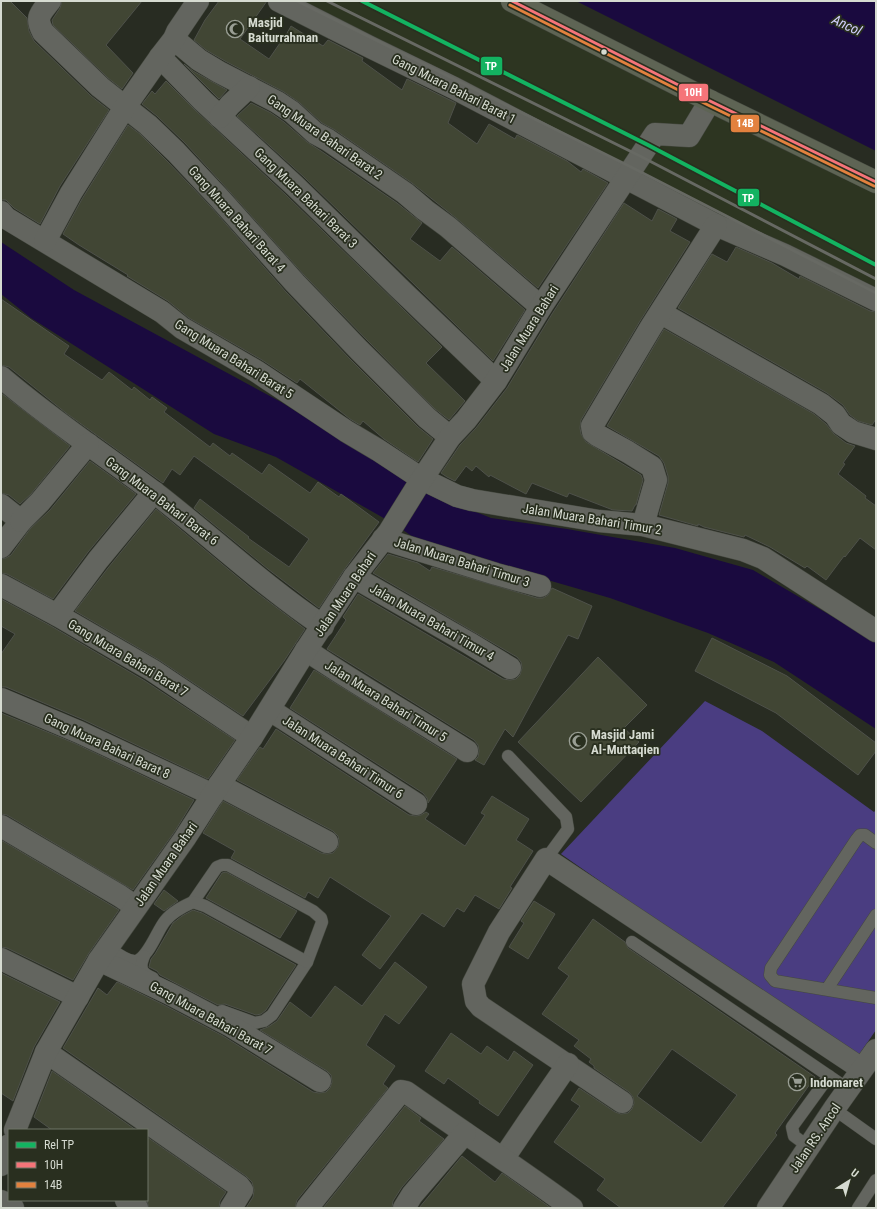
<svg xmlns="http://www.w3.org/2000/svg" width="877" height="1209" font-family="'Roboto Condensed',sans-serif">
  <rect width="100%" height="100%" fill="#282c22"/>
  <path fill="#2d3521" d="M279 1H512L876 183V299Z"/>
  <path fill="#4a3d81" d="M705 701 762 731 874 812 876 810V1030L856 1059 561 854Z"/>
  <g fill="#1a0a3f">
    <path d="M576 1H876V151Z"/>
    <path d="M1 242 74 290 281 402 423 491 491 518 567 529 675 548 753 570 876 642V729L774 662 708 633 610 598 423 544 396 525 276 457 214 434 31 318 1 294Z"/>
  </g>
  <g fill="#414634" stroke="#4e514a" fill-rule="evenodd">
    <path d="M1 1H10L27 18 29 31 34 41 91 96 109 110 60 186 40 224 14 208 6 200H1Z"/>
    <path d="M62 1H142L106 45 133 73 122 89 108 78 53 25 52 20 60 8Z"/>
    <path d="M219 1H267L240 39 269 59 280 43 281 44 291 26 323 46 328 40 363 58 362 61 402 90 407 79 456 103 448 123 477 144 489 124 515 139 517 135 567 161 581 172 583 169 608 183 538 288 456 218 412 183 335 130 322 123 300 103 284 92 225 61 206 50 194 40 205 20Z"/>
    <path d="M184 64 193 71 227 90 219 99Z"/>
    <path d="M166 81 195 110 286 195 442 347 426 363 465 401 449 420 435 409 368 341 304 275 230 192 185 143 157 116 142 104 152 91 155 94Z"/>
    <path d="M251 103 271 113 284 122 307 142 321 151 397 203 422 223 410 239 440 261 452 247 525 310 493 361 304 177 237 116Z"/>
    <path d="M128 125 140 134 167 161 212 208 286 292 350 359 418 427 433 439 418 462 384 439 363 421 360 425 350 419 300 379 297 383 262 360 189 318 168 301 127 276 128 275 79 245 63 234 82 199Z"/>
    <path d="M624 203 652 221 658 209 677 219 670 231 690 242 640 321 581 420 580 428 581 434 586 442 641 475 643 480 636 505H635L632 511 613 510 569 493 567 497 532 483 526 494 490 475 489 477 476 466 472 471 466 466 455 481 447 477 441 473 460 445 476 428 507 388 552 314Z"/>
    <path d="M736 247 772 263 799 279 800 276 870 311 876 312V419L872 425 858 421 850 415 843 405 827 393 678 308 712 254 727 262Z"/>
    <path d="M1 299 69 346 64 354 102 380 109 372 132 390 134 387 150 400 152 397 167 408 164 412 210 447 213 443 230 456 232 453 262 474 269 464 310 493 318 482 339 497 341 494 379 522 344 570 319 608 268 569 194 508 200 499 249 537 248 538 289 567 309 539 194 456 180 475 172 469 163 483 66 413 9 367 1 365Z"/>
    <path d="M664 329 814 414 826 424 834 434 846 443 855 446 843 463 845 464 838 474 866 496 865 498 876 506V550L860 538 845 557 844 556 826 580 807 566 805 568 770 547 745 535 744 537 704 527 698 524V526L659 515 668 483V476L664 463 659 456 607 426Z"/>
    <path d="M1 393 70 446 31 494 20 504 9 495 1 493Z"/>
    <path d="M90 461 136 494 88 552 53 599 7 574 1 573V559L6 558 11 555 30 529 50 510Z"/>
    <path d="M156 509 252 589 305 629 284 661 243 716 159 660 75 611 108 568Z"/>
    <path d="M388 554 418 563 430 571 432 567 537 598H543L548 595 552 588 592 606 578 639 568 635 513 737 505 729 484 765 475 760 478 757 479 751 478 745 474 740 327 649 346 620 343 617 358 594 503 679 510 680 516 679 520 675 522 668 521 662 517 657 373 573Z"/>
    <path d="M1 599 51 626 145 681 235 740 208 779 84 720 6 687H1V654L15 634 1 626Z"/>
    <path d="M712 638 787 676 876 743V751L858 775 776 713 695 671Z"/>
    <path d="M598 657 647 705 624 728 639 742 581 802 518 742Z"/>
    <path d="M314 670 457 759 428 803 427 798 423 793 290 708Z"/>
    <path d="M1 713 74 743 194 800 175 831 133 890 7 815 1 814Z"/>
    <path d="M276 729 409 815 416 816 421 815 426 812 429 814 425 819 465 846 485 815 481 813 492 796 529 819 516 840 533 851 510 887 512 888 499 909 475 895 464 912 457 908 444 927 422 913 380 969 362 955 391 916 330 877 318 898 308 892 305 898 231 858 235 851 203 833 223 801 321 853 327 854 333 853 338 847 339 841 338 836 333 831 237 780 260 747 263 749Z"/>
    <path d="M1 840 119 910 89 953 73 980 7 948 1 947Z"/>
    <path d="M226 872 297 911 280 938 206 898 222 873Z"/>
    <path d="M164 890 178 901 164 911 154 904Z"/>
    <path d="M534 901 555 914 528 959 509 947 524 923 521 921Z"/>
    <path d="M193 910 202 913 296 965 266 1010 261 1014 256 1015 225 1004 218 1005 160 975 157 971 149 967 151 959 155 954 173 923 182 916Z"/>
    <path d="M593 919 625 942 628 948 815 1077 775 1133 777 1135 722 1208H621L597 1190 605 1179 554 1142 580 1106 571 1100 579 1088 615 1112 621 1114 628 1113 632 1109 634 1103 633 1097 629 1092 594 1068V1066L589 1062 591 1059 574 1046 579 1040 542 1014 569 976 558 968ZM672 1049 737 1095 701 1143 637 1096Z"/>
    <path d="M395 962 427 987 399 1024 385 1014 366 1045 395 1066 383 1084 388 1088 297 1200 295 1208H246L253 1197 254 1190 252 1182 246 1176 63 1048 98 988 107 995 117 982 164 1005 223 1036 313 1092 319 1093 326 1092 330 1088 332 1082 331 1075 327 1071 260 1030 268 1027 277 1021 290 1002 311 1018 335 986 362 1006Z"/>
    <path d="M1 973 60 1002 34 1047 13 1101 1 1093Z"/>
    <path d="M451 1033 481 1054 487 1046 508 1061 514 1051 533 1065 498 1116 479 1103 480 1101 448 1078 444 1084 425 1071Z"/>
    <path d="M52 1071 136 1130H52L34 1117Z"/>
    <path d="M405 1106 421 1118 419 1121 444 1139 402 1187 393 1201 392 1208H323Z"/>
    <path d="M147 1137 226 1192 220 1201 219 1208H149L147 1201Z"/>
    <path d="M462 1156 495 1182 502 1173 551 1208H419Z"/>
  </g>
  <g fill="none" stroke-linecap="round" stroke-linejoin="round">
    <defs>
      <g id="service">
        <path d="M508 756 566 817 568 829 546 859"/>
        <path d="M876 843 865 835H860L856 840 771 968 770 975 775 981 876 998"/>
        <path d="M193 902 217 867 222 865H228L313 911 321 918 322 922 307 962 272 1015 264 1021 255 1023 222 1011"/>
        <path d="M632 942 848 1089"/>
        <path d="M108 947C115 952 127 962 136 961 148 958 157 931 165 921 172 912 182 907 193 902L205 906 307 962"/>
        <path d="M144 956C139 968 141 973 153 978"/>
        <path d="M827 989 876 915"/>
        <path d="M834 1109 876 1139"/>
        <path d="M809 1147 794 1136 792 1127 829 1076"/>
        <path d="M858 1208 876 1180"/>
      </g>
      <g id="minor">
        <path d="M50 1C40 14 35 17 43 32L100 87 148 125 176 152 221 200 295 283 359 350 427 418 450 437"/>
        <path d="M279 1 370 47 454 88 716 225 785 255 876 300"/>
        <path d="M174 39 199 60 219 72 277 102 292 112 315 133 328 140 405 193 425 210 448 227 541 307"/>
        <path d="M160 57 203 101 295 186 398 287 496 381"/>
        <path d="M220 117 230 105 249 87"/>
        <path d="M1 212 6 218 162 312 182 328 256 371 346 431 378 450 422 479 457 496 472 500 599 521 643 525 743 550 763 558 876 631"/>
        <path d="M45 241 71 193 125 107 160 57 174 39 177 32 198 1"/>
        <path d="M661 313 821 404 835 415 841 424 853 432 876 439"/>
        <path d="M1 377C51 420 106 456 159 496 214 539 265 587 323 626"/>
        <path d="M1 505 21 521 1 547"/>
        <path d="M21 521 40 502 88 444"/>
        <path d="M643 525 656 480 652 467 628 452 597 435 593 432 592 426 651 327 716 225"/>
        <path d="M383 539 496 574 540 586"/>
        <path d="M354 577 469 643 510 668"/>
        <path d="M1 585 57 615 152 670 252 737"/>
        <path d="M57 615 98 560 154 492"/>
        <path d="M306 650C359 686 414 717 467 751"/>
        <path d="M1 699 79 732 213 795"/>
        <path d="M270 710 416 804"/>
        <path d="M219 785 327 842"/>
        <path d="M1 826 120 896 136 907"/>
        <path d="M1 959 78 997"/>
        <path d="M99 960 170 994 229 1025 320 1081"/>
        <path d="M46 1052 239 1186 242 1190 231 1208"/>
        <path d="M622 1102 481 1007 476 1001 473 984 499 932 546 859 862 1069"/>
        <path d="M15 1130 46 1052 99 960 185 838 219 785 252 737 306 650 354 577 389 532 420 482 450 437 466 420 496 381 541 307 655 134 689 136 710 101"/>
        <path d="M503 1159 528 1122 568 1064"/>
        <path d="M1 1165 9 1145"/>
        <path d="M126 1200 137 1208"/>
        <path d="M307 1208 401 1091 406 1092C461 1131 518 1168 572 1208"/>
        <path d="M404 1208 412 1195 465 1133"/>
      </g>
      <g id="tertiary">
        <path d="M1 1201 13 1208"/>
        <path d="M768 1208 834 1109 876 1050"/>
      </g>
      <path id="trunk" d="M512 1 710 101 876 182"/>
    </defs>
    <use href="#service" stroke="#44483f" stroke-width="13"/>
    <use href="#minor" stroke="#44483f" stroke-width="23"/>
    <use href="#tertiary" stroke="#44483f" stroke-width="23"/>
    <use href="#trunk" stroke="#44483f" stroke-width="23"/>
    <use href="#service" stroke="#63655f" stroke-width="12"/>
    <use href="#minor" stroke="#63655f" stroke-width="22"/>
    <use href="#tertiary" stroke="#63655f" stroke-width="22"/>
    <use href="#trunk" stroke="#5e6454" stroke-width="22"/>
    <g stroke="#676963" stroke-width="3">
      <path d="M297 1 633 168 876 293"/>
      <path d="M327 1 640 156 876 279"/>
    </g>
    <defs>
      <path id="bus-1" d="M512 1 710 101 876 182"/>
      <path id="bus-2" d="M510 5 708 105 874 186"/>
    </defs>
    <use href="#bus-1" stroke="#292f1f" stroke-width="6"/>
    <use href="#bus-2" stroke="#292f1f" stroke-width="6"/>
    <use href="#bus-1" stroke="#f57479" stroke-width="3"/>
    <use href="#bus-2" stroke="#e2813e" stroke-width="3"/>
    <defs>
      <path id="rail-1" d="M362 1 648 145 876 265"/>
    </defs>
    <use href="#rail-1" stroke="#292f1f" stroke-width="7"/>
    <use href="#rail-1" stroke="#13b361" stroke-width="4"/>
  </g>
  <defs>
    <symbol id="mosque-ring" viewBox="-11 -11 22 22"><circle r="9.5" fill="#292f1f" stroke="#999e94" stroke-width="1.5"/><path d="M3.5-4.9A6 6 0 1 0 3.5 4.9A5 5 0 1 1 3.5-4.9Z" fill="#999e94"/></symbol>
    <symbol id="supermarket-ring" viewBox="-11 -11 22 22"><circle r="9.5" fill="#292f1f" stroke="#999e94" stroke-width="1.5"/><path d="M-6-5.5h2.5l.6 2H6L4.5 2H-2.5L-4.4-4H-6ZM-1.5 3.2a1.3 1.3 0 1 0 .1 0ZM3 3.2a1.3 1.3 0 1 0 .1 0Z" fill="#999e94"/></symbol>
  </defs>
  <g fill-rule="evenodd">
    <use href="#mosque-ring" x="225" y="19" width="20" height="20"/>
    <use href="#mosque-ring" x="568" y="731" width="20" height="20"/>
    <use href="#supermarket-ring" x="787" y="1072" width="20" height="20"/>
  </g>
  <circle fill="#d6dbd1" stroke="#292f1f" stroke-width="1.5" cx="604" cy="52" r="3.5"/>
  <g text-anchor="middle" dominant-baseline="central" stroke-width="3.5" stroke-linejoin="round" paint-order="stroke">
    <g font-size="13" font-weight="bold" fill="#d6dbd1" stroke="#292f1f" text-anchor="start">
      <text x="248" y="22">Masjid<tspan x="248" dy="15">Baiturrahman</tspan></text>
      <text x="591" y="734">Masjid Jami<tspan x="591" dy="15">Al-Muttaqien</tspan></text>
      <text x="810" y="1082">Indomaret</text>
    </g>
    <g font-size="13" fill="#d6dbd1" stroke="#292f1f">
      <text transform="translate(454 89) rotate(27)">Gang Muara Bahari Barat 1</text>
      <text transform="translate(325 137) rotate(35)">Gang Muara Bahari Barat 2</text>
      <text transform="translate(306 198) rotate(44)">Gang Muara Bahari Barat 3</text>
      <text transform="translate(237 219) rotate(48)">Gang Muara Bahari Barat 4</text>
      <text transform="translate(529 328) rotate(-58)">Jalan Muara Bahari</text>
      <text transform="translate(234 359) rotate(32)">Gang Muara Bahari Barat 5</text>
      <text transform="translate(162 501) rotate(37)">Gang Muara Bahari Barat 6</text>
      <text transform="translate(592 519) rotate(9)">Jalan Muara Bahari Timur 2</text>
      <text transform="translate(462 562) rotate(17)">Jalan Muara Bahari Timur 3</text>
      <text transform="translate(345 594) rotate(-56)">Jalan Muara Bahari</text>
      <text transform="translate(432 622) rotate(30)">Jalan Muara Bahari Timur 4</text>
      <text transform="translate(128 658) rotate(31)">Gang Muara Bahari Barat 7</text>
      <text transform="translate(386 701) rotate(32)">Jalan Muara Bahari Timur 5</text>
      <text transform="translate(107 746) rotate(25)">Gang Muara Bahari Barat 8</text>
      <text transform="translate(343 757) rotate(33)">Jalan Muara Bahari Timur 6</text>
      <text transform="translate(166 864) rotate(-55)">Jalan Muara Bahari</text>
      <text transform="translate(211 1018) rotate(29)">Gang Muara Bahari Barat 7</text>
      <text transform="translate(815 1138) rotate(-56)">Jalan RS. Ancol</text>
    </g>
    <g font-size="14" font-style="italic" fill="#d4d1ff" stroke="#292f1f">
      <text transform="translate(847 25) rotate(25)">Ancol</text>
    </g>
  </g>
  <g stroke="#292f1f" stroke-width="1.5">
    <rect x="480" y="56" width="23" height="20" rx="4" fill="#13b361"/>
    <rect x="678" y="83" width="31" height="19" rx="4" fill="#f57479"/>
    <rect x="730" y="114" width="30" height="19" rx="4" fill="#e2813e"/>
    <rect x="737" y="188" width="23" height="19" rx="4" fill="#13b361"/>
  </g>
  <g font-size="11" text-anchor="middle" font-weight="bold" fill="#fff">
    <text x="491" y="70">TP</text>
    <text x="693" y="96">10H</text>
    <text x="745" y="127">14B</text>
    <text x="748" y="202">TP</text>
  </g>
  <rect width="877" height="1209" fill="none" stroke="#d6dbd1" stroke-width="4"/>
  <rect x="8" y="1129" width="140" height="72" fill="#292f1f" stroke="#6e7466"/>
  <rect x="16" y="1142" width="20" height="6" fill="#13b361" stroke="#6e7466"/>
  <text x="44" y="1149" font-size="12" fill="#d6dbd1">Rel TP</text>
  <rect x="16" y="1162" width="20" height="6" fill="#f57479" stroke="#6e7466"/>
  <text x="44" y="1169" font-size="12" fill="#d6dbd1">10H</text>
  <rect x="16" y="1182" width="20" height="6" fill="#e2813e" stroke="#6e7466"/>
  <text x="44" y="1189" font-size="12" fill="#d6dbd1">14B</text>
  <g transform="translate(849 1181) rotate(37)" stroke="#292f1f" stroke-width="3" paint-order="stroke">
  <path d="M0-3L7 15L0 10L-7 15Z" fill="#d6dbd1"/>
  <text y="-6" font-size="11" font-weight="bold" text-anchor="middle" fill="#d6dbd1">U</text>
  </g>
</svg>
